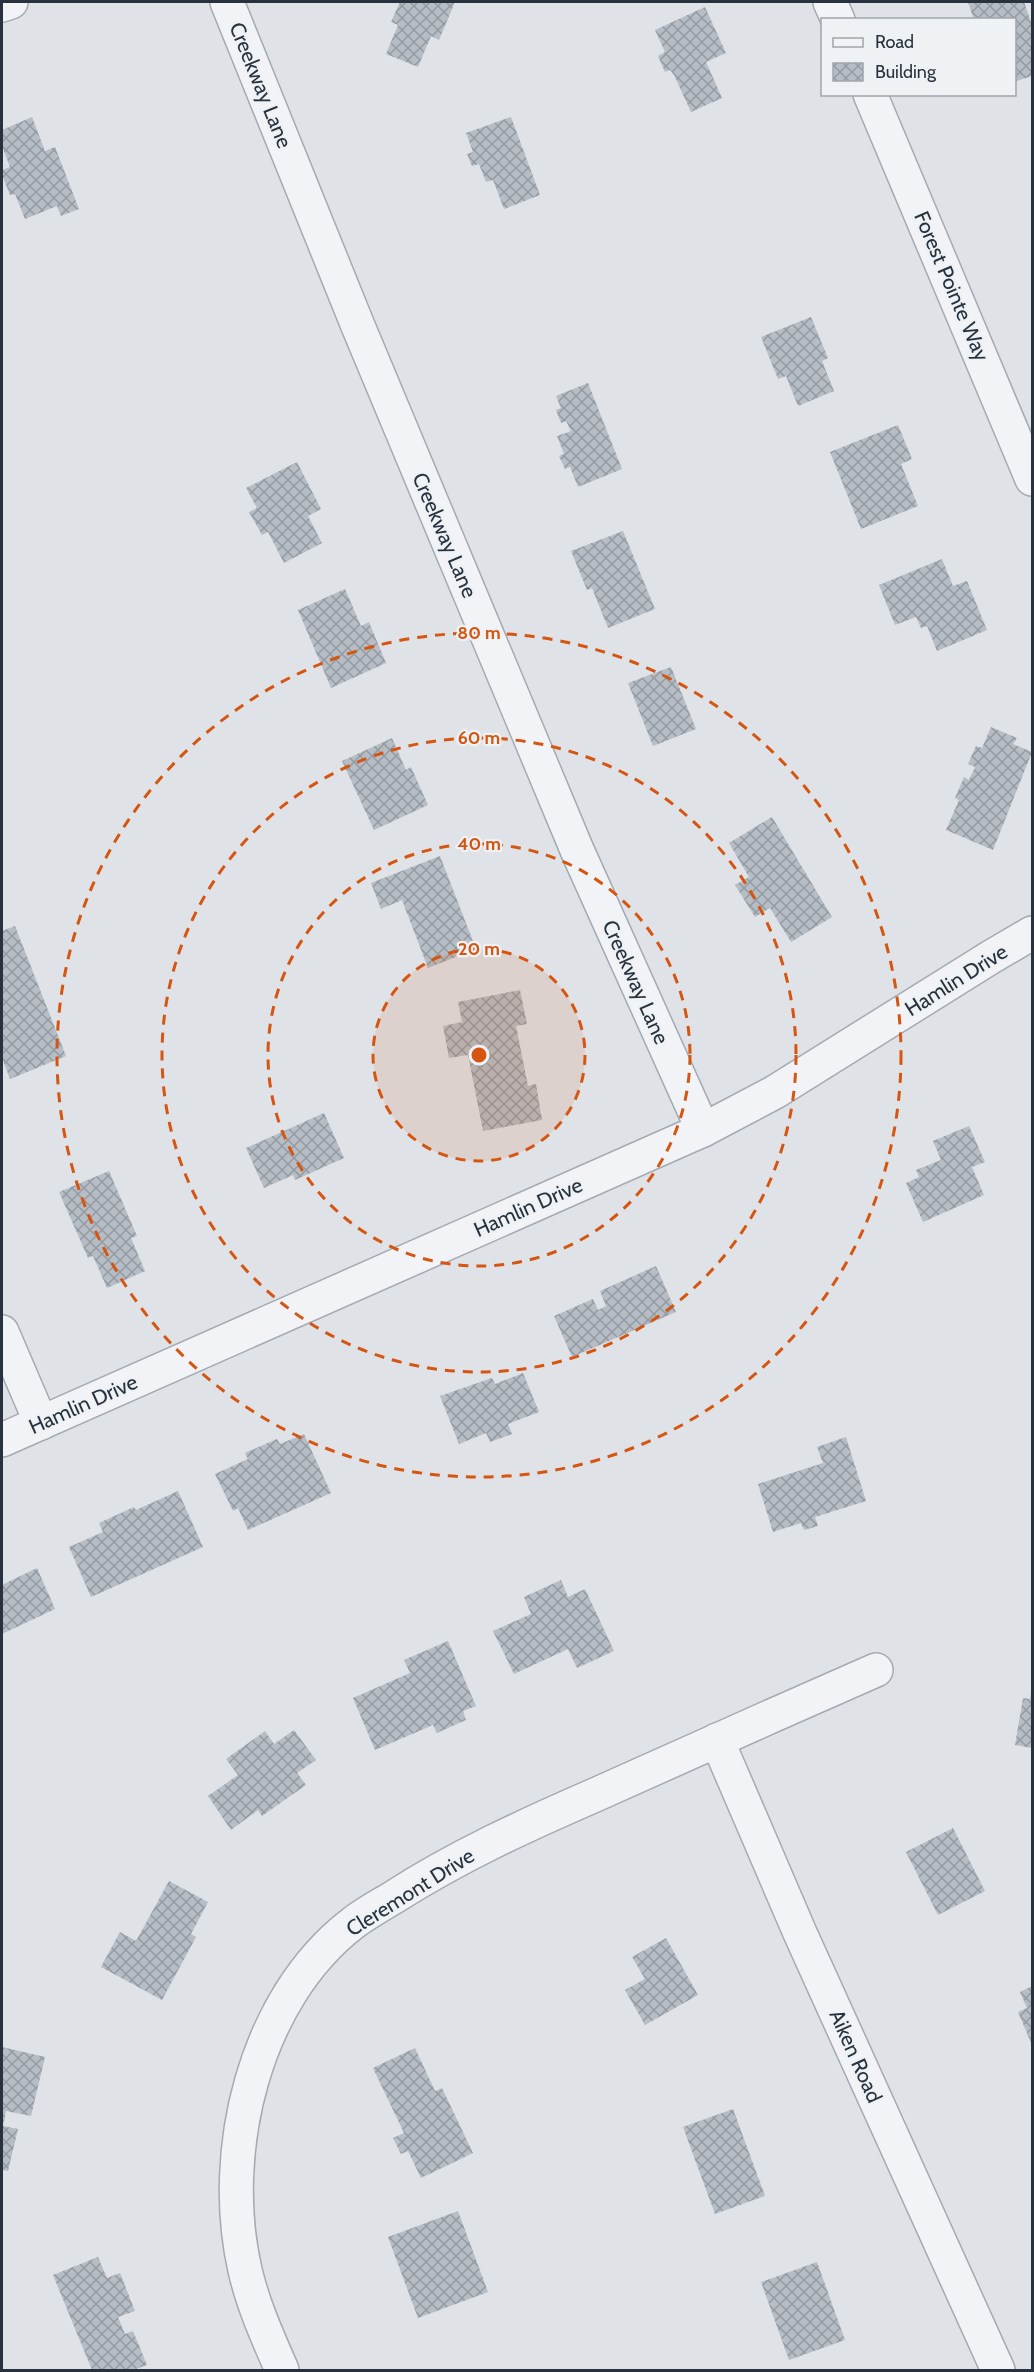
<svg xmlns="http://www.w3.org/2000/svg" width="1034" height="2372" font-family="Cabin,sans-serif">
  <defs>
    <pattern id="building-cross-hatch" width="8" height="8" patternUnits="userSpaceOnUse" patternTransform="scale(1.5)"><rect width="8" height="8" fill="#b6bdc4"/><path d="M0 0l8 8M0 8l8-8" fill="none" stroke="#949aa1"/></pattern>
  </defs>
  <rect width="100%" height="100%" fill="#dfe3e8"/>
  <g fill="url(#building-cross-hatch)">
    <path d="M400 2H455L439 40 431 36 418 67 386 54 398 25 391 22Z"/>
    <path d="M968 2H1024L1032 25V76L1014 82V20H974Z"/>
    <path d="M705 7 726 53 706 62 722 98 691 112 674 75 670 70 665 72 658 56 665 52 655 30Z"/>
    <path d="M32 117 45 151 55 147 79 209 61 216 57 206 25 219 15 194 10 195 2 175V170L10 167 2 146V130Z"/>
    <path d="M511 117 540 195 504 209 493 180 486 182 479 164 472 166 467 154 473 152 466 133Z"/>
    <path d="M811 317 828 358 822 361 834 391 798 406 786 376 778 379 761 337Z"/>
    <path d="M588 383 622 469 578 487 570 467 565 469 559 456 564 454 557 436 571 431 566 421 561 423 556 410 561 408 556 396Z"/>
    <path d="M898 425 912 459 901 464 918 506 861 529 830 452Z"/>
    <path d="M297 462 321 509 308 516 322 543 284 563 268 532 262 535 249 512 257 508 246 488Z"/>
    <path d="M623 531 655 609 608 628 592 588 587 590 571 551Z"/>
    <path d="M942 559 953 586 967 581 987 630 937 651 927 626 921 628 916 617 895 625 879 585Z"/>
    <path d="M345 589 361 626 369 622 386 663 331 688 298 610Z"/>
    <path d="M671 667 696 729 653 746 628 683Z"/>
    <path d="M991 727 1017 738 1013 744 1032 752 993 850 946 830 959 800 955 798 964 777 969 780 975 767 968 764 976 746 982 748Z"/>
    <path d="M392 738 406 770 411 767 428 805 374 830 342 761Z"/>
    <path d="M772 817 832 917 791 942 770 908 755 917 735 885 749 877 729 843Z"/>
    <path d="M440 856 476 949 428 968 402 900 381 909 371 883Z"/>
    <path d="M15 926 66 1056 10 1079 2 1058V931Z"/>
    <path d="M520 990 527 1024 516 1026 528 1086 536 1084 542 1120 483 1131 468 1055 449 1058 443 1026 462 1022 458 1002Z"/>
    <path d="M324 1113 344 1158 295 1180 293 1175 264 1188 246 1148Z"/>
    <path d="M969 1126 985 1162 972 1167 984 1195 923 1222 906 1183 919 1177 916 1170 941 1160 933 1141Z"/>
    <path d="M109 1171 137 1236 131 1238 145 1271 107 1288 93 1256 88 1258 59 1192Z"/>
    <path d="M656 1266 676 1312 572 1357 554 1316 593 1299 598 1310 606 1306 600 1291Z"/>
    <path d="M523 1373 539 1412 508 1424 512 1434 490 1442 486 1433 459 1444 440 1396 492 1378 495 1384Z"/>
    <path d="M304 1434 331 1493 248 1530 238 1508 233 1511 215 1474 248 1459 245 1453 277 1439 280 1444Z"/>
    <path d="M846 1437 866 1501 815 1517 818 1526 804 1530 801 1523 773 1532 758 1484 823 1463 817 1447Z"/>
    <path d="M178 1491 203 1547 91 1597 69 1547 103 1532 99 1523 134 1507 136 1510Z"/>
    <path d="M37 1568 55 1609 2 1634V1585Z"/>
    <path d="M561 1580 568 1597 585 1589 614 1651 577 1668 568 1649 514 1674 493 1631 531 1614 524 1597Z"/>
    <path d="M448 1641 476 1706 463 1711 466 1720 437 1733 433 1725 375 1750 353 1698 410 1673 404 1660Z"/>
    <path d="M1031 1693H1032V1748L1015 1745 1023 1698 1030 1699Z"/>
    <path d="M294 1730 316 1760 297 1773 306 1785 262 1816 258 1810 231 1830 208 1796 238 1775 226 1759 265 1731 274 1744Z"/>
    <path d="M953 1828 985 1891 938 1915 906 1852Z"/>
    <path d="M169 1881 208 1902 191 1934 196 1937 162 2000 101 1967 120 1932 136 1941Z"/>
    <path d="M666 1938 698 1995 645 2025 625 1990 645 1979 632 1957Z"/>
    <path d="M1032 1986V2045L1018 2012 1027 2008 1020 1992Z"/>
    <path d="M2 2047 45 2057 31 2116 6 2111 3 2126 18 2129 8 2171 2 2170Z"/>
    <path d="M415 2048 435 2091 442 2088 473 2153 421 2178 408 2151 401 2154 393 2138 404 2133 373 2068Z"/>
    <path d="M733 2109 765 2196 715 2214 683 2127Z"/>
    <path d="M458 2211 488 2292 418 2318 388 2237Z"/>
    <path d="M98 2257 107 2278 120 2273 135 2311 118 2317 125 2334 133 2331 147 2365 133 2370H92L53 2275Z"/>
    <path d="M817 2262 845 2340 789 2360 761 2282Z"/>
  </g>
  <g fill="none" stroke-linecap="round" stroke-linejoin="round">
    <defs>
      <g id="street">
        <path d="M227 2 358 326 577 850 703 1130"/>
        <path d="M830 2 838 20"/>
        <path d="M2 5 11 2"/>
        <path d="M870 94 1032 479"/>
        <path d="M2 1332 41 1423"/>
        <path d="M2 1440 703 1130 775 1092 991 957 1032 933"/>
        <path d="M717 1740 800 1933 998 2370"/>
        <path d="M282 2370C268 2338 253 2305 245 2270 218 2152 254 1999 353 1923 366 1913 381 1905 394 1897 458 1856 526 1825 595 1795 689 1753 782 1711 876 1670"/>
      </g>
    </defs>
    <use href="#street" stroke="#a4aab2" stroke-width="36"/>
    <use href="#street" stroke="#f1f3f6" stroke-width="33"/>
  </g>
  <circle cx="479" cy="1055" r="106" fill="#d55511" fill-opacity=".12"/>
  <g fill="none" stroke="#d55511" stroke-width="3" stroke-dasharray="10 8">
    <circle cx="479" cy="1055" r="106"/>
    <circle cx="479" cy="1055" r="211"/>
    <circle cx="479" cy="1055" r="317"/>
    <circle cx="479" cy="1055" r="422"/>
  </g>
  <g text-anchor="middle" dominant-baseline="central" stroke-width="4.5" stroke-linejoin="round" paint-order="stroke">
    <g font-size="21" fill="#28323e" stroke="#eef2f5">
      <text transform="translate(261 85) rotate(68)">Creekway Lane</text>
      <text transform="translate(952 286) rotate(67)">Forest Pointe Way</text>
      <text transform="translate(445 535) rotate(67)">Creekway Lane</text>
      <text transform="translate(956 980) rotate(-32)">Hamlin Drive</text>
      <text transform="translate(636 982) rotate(66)">Creekway Lane</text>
      <text transform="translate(528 1207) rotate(-24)">Hamlin Drive</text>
      <text transform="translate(83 1404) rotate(-24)">Hamlin Drive</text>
      <text transform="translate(410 1892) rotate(-32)">Cleremont Drive</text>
      <text transform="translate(856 2056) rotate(66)">Aiken Road</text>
    </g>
  </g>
  <circle cx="479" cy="1055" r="9" fill="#d55511" stroke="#eef2f5" stroke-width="3"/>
  <g font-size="18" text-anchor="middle" font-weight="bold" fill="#d55511" stroke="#eef2f5" stroke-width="4.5" stroke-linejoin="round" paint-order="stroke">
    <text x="479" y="639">80 m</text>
    <text x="479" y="744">60 m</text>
    <text x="479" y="850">40 m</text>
    <text x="479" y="955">20 m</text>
  </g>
  <rect width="1034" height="2372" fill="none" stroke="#28323e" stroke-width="6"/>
  <rect x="821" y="18" width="195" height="78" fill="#eef2f5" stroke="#9fa5ac" stroke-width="1.5"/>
  <rect x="833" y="38" width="30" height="9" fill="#f1f3f6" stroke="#9fa5ac" stroke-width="1.5"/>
  <text x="875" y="48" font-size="18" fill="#28323e">Road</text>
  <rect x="833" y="63" width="30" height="18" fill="url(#building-cross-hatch)" stroke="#9fa5ac" stroke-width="1.5"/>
  <text x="875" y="78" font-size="18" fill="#28323e">Building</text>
</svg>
